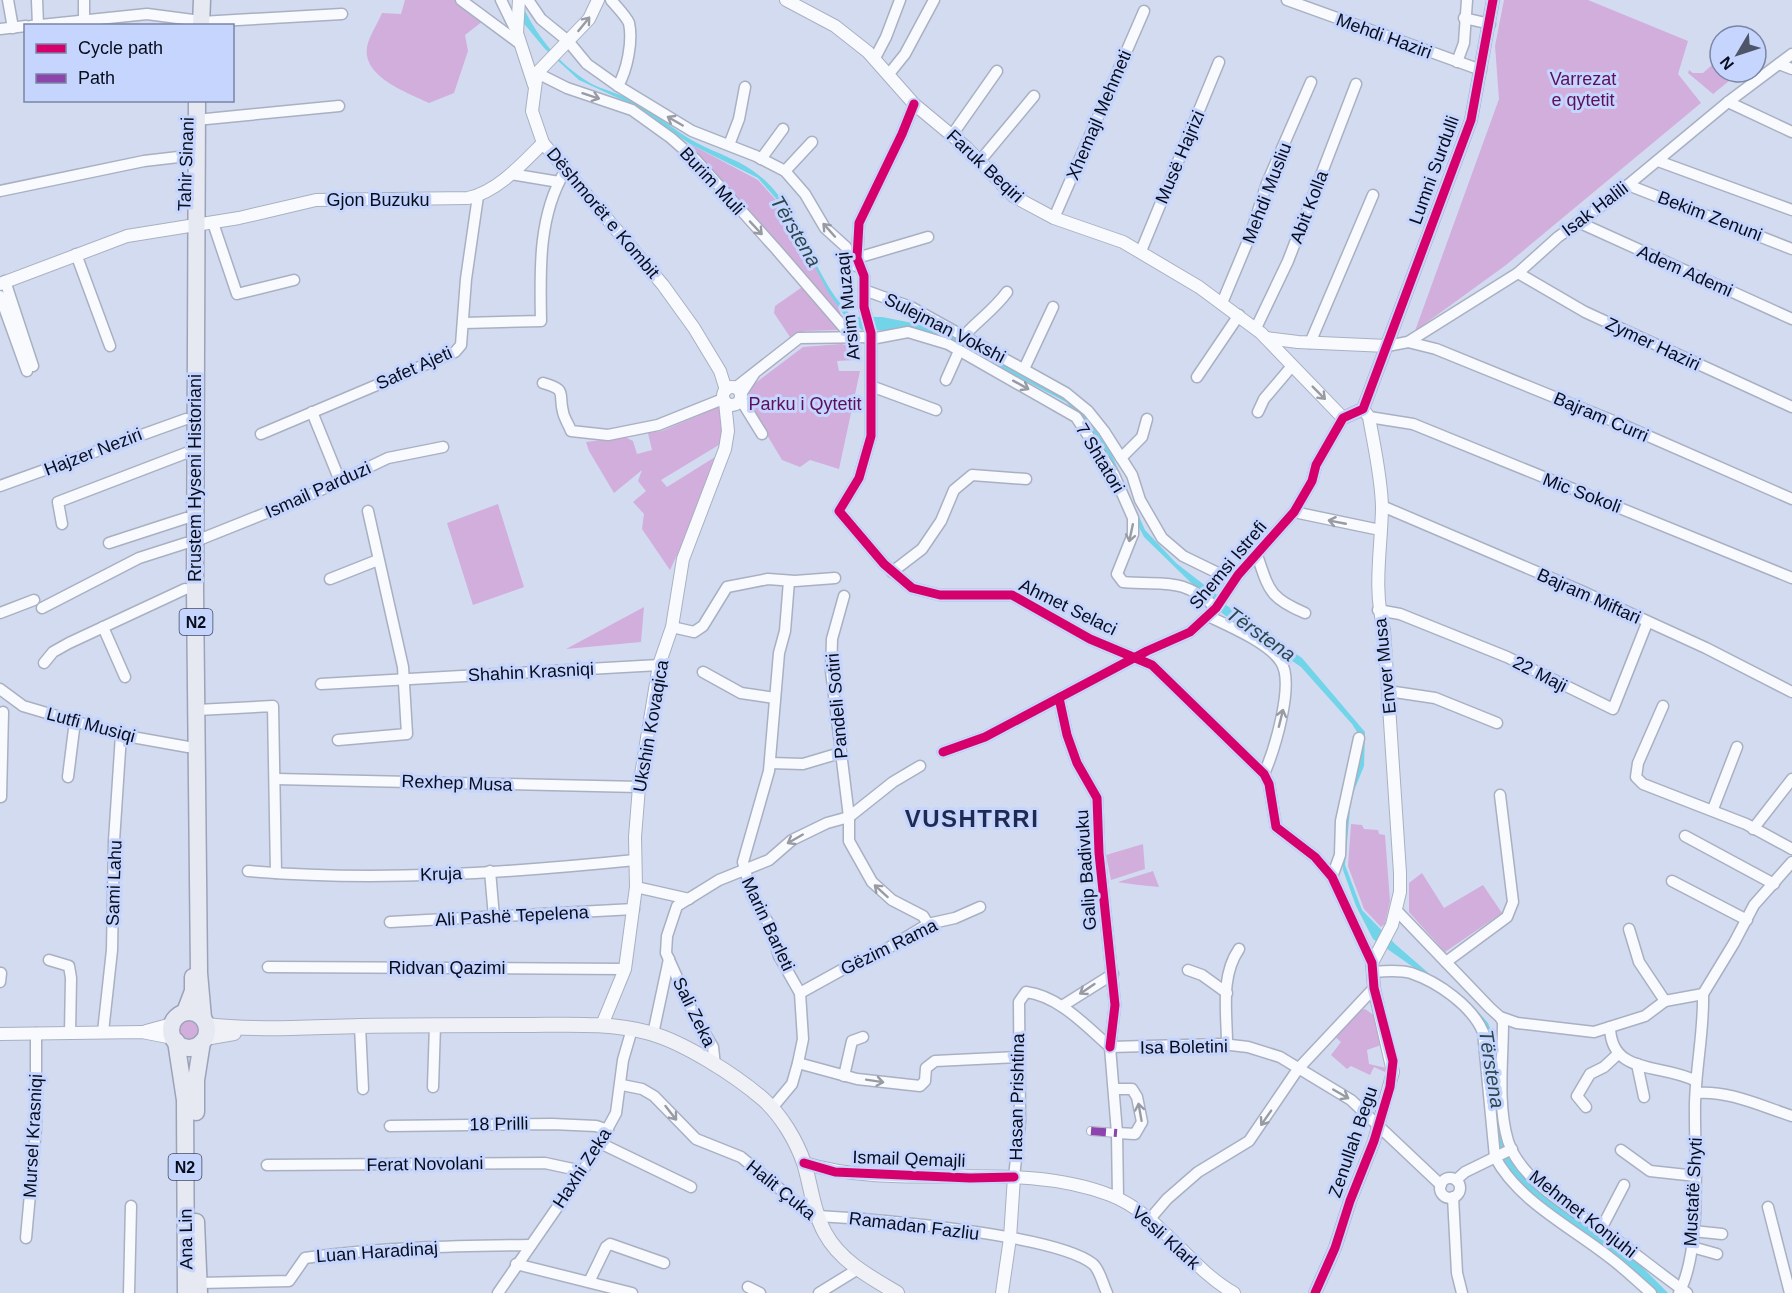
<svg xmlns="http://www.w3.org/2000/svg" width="1792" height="1293" font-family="Helvetica,sans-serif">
  <rect width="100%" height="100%" fill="#d3dbf0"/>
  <g fill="#d2aedd">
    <path d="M405 0H455L483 21 465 35 468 51 454 93 429 103C407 92 358 76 368 43 371 33 378 23 382 13L401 14Z"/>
    <path d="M1504 0H1588L1688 41 1678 74 1701 103 1506 265 1415 331 1499 99 1495 46Z"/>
    <path d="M1712 65 1720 67V72H1740L1713 94 1688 73 1689 70 1693 73H1703Z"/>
    <path d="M690 144 758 180 785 210 841 312 836 316 684 148Z"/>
    <path d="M805 285 838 327V330L805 331 792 340 774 313 775 306Z"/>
    <path d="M841 344 862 348 856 360 837 361 839 371H860L839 469 810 460 800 467 782 460 742 393 803 347Z"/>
    <path d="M721 406 727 409 722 443 661 480 667 487 715 457 698 510 670 570 642 529 644 514 633 502 646 491 638 481 642 470 614 493 589 451 586 442 625 437 633 441 637 454 652 450 648 433 662 431Z"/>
    <path d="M498 504 524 587 473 605 447 523Z"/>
    <path d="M644 607 641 642 566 649Z"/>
    <path d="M1351 824 1362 825 1364 829 1378 830 1379 834 1385 835 1390 901 1385 924 1381 927 1364 909 1348 866Z"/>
    <path d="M1143 844 1145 869 1111 880 1106 855Z"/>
    <path d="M1153 871 1159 887C1156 887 1121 883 1118 882Z"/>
    <path d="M1422 873 1444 908 1483 885 1502 913 1445 952 1409 912V883Z"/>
    <path d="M1365 1009 1378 1018 1384 1044 1367 1050 1369 1064 1386 1068 1385 1072 1374 1067 1370 1075 1351 1066 1347 1069 1331 1055 1341 1042 1333 1035 1358 1011Z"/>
    <circle cx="189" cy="1030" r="11"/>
  </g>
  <path fill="#71d4e8" d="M513 0H520C534 33 558 64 590 83 603 90 618 93 632 100 655 112 674 131 697 143 718 154 743 161 761 177 806 215 811 279 853 317H882L928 326 953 336 1066 397 1089 421 1111 453 1145 530 1176 563 1216 594 1226 605 1302 658 1365 732 1364 766 1351 798 1345 865 1362 910 1395 944 1440 983 1475 1008 1488 1023 1495 1041 1496 1080 1508 1157 1529 1183 1639 1264 1668 1293H1658C1638 1275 1618 1258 1597 1241 1565 1217 1513 1189 1498 1151L1485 1024 1466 1004 1373 939 1356 906 1343 870 1342 843 1361 738 1352 724 1301 667 1223 614 1144 537 1085 422 1066 402 942 337 920 331 862 330 846 318 828 292 785 209 758 178 690 144 631 104 579 80 545 49 521 20Z"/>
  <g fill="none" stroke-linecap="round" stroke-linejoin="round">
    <defs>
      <path id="pedestrian" d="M1091 1131 1117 1133"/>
      <g id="minor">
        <path d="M8 0 13 28"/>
        <path d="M37 0 38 25"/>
        <path d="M84 0V18"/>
        <path d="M461 0 519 43"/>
        <path d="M501 0 517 33"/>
        <path d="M528 0 541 19 568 41 587 64 618 86 692 131 756 156 785 171 805 194 825 228 846 247 856 266"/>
        <path d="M611 0C616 6 626 16 629 23 633 42 627 70 618 86"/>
        <path d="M1287 0 1481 70"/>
        <path d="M1464 18 1490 24"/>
        <path d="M201 22 342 14"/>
        <path d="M31 26 147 14 193 20"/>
        <path d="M0 29 26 26"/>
        <path d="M875 58 886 37 900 0"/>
        <path d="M1457 62 1464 43 1467 0"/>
        <path d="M1779 64 1792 69"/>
        <path d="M537 73 567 88 632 110 671 138 696 160 776 249 852 337"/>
        <path d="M889 74 905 54 934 0"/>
        <path d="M1728 102 1792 132"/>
        <path d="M914 104 902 134 859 223 857 258 864 276V307L871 333V436L859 478 839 511 884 564 912 588 940 595H1012L1090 639 1152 665 1264 774 1269 784 1276 827 1315 857 1332 877 1372 963"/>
        <path d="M196 120 339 106"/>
        <path d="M952 135 997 71"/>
        <path d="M729 145 739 119 745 87"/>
        <path d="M761 159 783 129"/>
        <path d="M1658 161 1792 210"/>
        <path d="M979 162 1034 96"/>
        <path d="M785 171 812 142"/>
        <path d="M511 174 559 182"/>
        <path d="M1628 185 1792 249"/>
        <path d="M0 191 144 161 187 156"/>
        <path d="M1054 218 1144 11"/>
        <path d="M1578 222 1792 319"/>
        <path d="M213 223 237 294 294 280"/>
        <path d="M1141 251 1219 62"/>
        <path d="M76 254 110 346"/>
        <path d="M857 258 928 237"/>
        <path d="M1518 273 1585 312 1792 407"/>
        <path d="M5 281 33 366"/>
        <path d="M864 290 911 307 1066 393 1088 411 1104 431 1132 475 1140 500 1162 538 1183 556 1224 576 1232 583"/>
        <path d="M0 296 27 371"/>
        <path d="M1222 303 1250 236 1267 183 1311 82"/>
        <path d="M464 323 541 321C540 270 538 216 565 171"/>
        <path d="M1256 328 1288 261 1356 84"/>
        <path d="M963 337C977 321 994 310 1007 292"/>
        <path d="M871 339 908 332 948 344 1076 417 1114 475 1133 518V534L1117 574 1123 582C1165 586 1182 576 1216 608"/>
        <path d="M1408 342 1436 349 1623 425 1792 499"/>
        <path d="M1310 343 1373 195"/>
        <path d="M1387 346 1408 342 1518 273 1558 237 1611 199 1728 102 1792 54"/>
        <path d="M1024 369 1053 307"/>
        <path d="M1197 377 1239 315"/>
        <path d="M946 380 959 351"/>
        <path d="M543 383C568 390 558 393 563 412 564 418 569 425 571 431L608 435 658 425 723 399"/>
        <path d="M871 386 936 410"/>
        <path d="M735 388 799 338 871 337"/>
        <path d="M741 394 754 374"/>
        <path d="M741 400 762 434"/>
        <path d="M312 412 340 481"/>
        <path d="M1258 412 1264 399 1292 366"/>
        <path d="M1369 417 1413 424 1792 578"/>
        <path d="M261 434 455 352 461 345 466 279 478 196"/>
        <path d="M1121 458 1142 437 1147 419"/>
        <path d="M0 486 186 419"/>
        <path d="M1382 506 1579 590 1706 648 1792 692"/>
        <path d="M1294 512 1380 530"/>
        <path d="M62 524 58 502 186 453"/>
        <path d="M196 541 306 497 388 458 443 447"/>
        <path d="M109 543 186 518"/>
        <path d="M1257 555C1269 590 1269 598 1305 613"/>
        <path d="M892 572 922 549 941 521 954 490 972 475 1026 479"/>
        <path d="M330 579 378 560"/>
        <path d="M844 596 832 639 831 671 849 817V841L872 882 892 900 923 916 928 924"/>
        <path d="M42 608 139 558 186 543"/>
        <path d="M1378 610 1400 614 1507 657 1613 709 1647 623"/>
        <path d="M0 613 34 600"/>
        <path d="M1208 616C1229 626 1269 643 1281 662 1295 684 1274 751 1264 774"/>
        <path d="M103 627 125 677"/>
        <path d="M672 627 694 632 703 626 727 587 768 579 795 581 835 578"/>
        <path d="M44 663 53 652 69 643 185 589"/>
        <path d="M703 672 741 693 775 698"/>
        <path d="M321 684 659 665"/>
        <path d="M0 689 23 706 121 735 188 747"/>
        <path d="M1388 691 1435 698 1497 723"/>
        <path d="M1059 698 1067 735 1077 763 1097 798 1099 853 1115 1005 1110 1047 1117 1133 1118 1198"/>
        <path d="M1663 706 1638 763 1636 777 1643 784 1746 824 1792 849"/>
        <path d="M197 710 273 706 276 873"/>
        <path d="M338 740 407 734 403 667 368 511"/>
        <path d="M943 752 985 737 1147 651 1190 632 1216 608 1238 575 1294 512 1312 481 1316 465 1343 418"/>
        <path d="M770 763 803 764 840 753"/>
        <path d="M68 777 75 721"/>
        <path d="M276 779 639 787"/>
        <path d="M1 797 3 712"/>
        <path d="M1713 809 1737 747"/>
        <path d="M1753 829 1792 779"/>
        <path d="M1685 836 1774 884"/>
        <path d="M248 871C376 882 507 873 635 860"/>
        <path d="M490 871 494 917"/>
        <path d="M1332 877 1340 855 1341 821 1359 738"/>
        <path d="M1672 881 1747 920"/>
        <path d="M636 887 689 899"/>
        <path d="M1397 911 1490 1008 1500 1017 1517 1023 1594 1032 1645 1016 1665 1001 1703 994 1734 943 1754 905 1792 862"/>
        <path d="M390 922 634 909"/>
        <path d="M1629 929 1639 962 1665 1001"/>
        <path d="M49 960 69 966 71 978 70 1033"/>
        <path d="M1446 962 1507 917 1513 902 1500 795"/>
        <path d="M268 967 625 969"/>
        <path d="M1188 970 1202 975 1227 993"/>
        <path d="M1374 972C1385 971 1400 970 1411 973 1438 982 1472 1006 1483 1032L1495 1157C1518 1201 1571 1227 1609 1257 1624 1268 1637 1281 1651 1293"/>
        <path d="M0 982 1 973"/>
        <path d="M800 993 847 967 870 959 928 924 955 918 980 907"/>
        <path d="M1062 1006 1113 974"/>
        <path d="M1500 1017 1503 1022C1503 1060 1497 1104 1508 1141 1521 1183 1581 1214 1614 1238 1638 1256 1662 1275 1687 1293"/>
        <path d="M360 1026 363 1089"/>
        <path d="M1610 1027C1611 1076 1662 1063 1696 1081"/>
        <path d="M103 1032 112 950 114 841 121 735"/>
        <path d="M653 1034 669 959"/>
        <path d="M1227 1044C1227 1012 1220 977 1239 949"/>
        <path d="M1110 1047 1222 1044 1248 1047 1280 1057 1351 1100 1441 1185"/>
        <path d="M798 1063 857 1079 920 1086 925 1081 926 1068 935 1061 1019 1057"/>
        <path d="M1637 1064 1644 1097"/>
        <path d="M715 1066 713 1047 694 1015 666 953 667 936 677 906 719 880 769 860 792 840 827 823 849 817 893 782 920 766"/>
        <path d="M844 1076 852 1041 863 1037"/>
        <path d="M622 1085 642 1089 654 1096 696 1139 741 1157 820 1222"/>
        <path d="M433 1087 435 1025"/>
        <path d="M1114 1089H1132L1137 1097 1142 1122 1135 1134 1117 1133"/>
        <path d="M1696 1093C1728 1090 1761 1106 1792 1116"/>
        <path d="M1586 1107 1577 1096 1590 1074 1604 1067 1618 1054"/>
        <path d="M772 1108 792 1084 798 1063 803 1039 800 993 779 956 769 924 752 896 743 862 769 771 779 653 785 631 789 581"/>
        <path d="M390 1126 552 1124 596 1126 608 1130"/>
        <path d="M600 1143 691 1187"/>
        <path d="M1621 1150 1650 1171 1696 1176"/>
        <path d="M267 1165 545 1163 582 1171"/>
        <path d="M1014 1177 1020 1122 1019 1002 1026 992C1059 996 1086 1026 1110 1047"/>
        <circle cx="1450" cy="1188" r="10"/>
        <path d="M1456 1180 1465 1172 1512 1149"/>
        <path d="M1453 1197 1457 1273 1462 1293"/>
        <path d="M1768 1207 1790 1293"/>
        <path d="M818 1216C873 1219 1055 1234 1093 1264 1100 1270 1103 1285 1107 1293"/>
        <path d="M1149 1220 1167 1199 1198 1172 1249 1141 1298 1069 1374 988"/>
        <path d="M1600 1231 1624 1185"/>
        <path d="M1693 1231 1722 1234"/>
        <path d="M26 1238 36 1128V1033"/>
        <path d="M1692 1247 1717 1254"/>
        <path d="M516 1264 632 1293"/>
        <path d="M589 1282 606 1247 610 1244 664 1263"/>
        <path d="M199 1283 289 1281 305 1258C380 1247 455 1246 531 1245"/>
        <path d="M748 1287 760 1293"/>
        <path d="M129 1293 131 1206"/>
        <path d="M498 1293 592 1157 616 1113 623 1060 632 1029"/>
        <path d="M819 1293 858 1269"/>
        <path d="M1679 1293C1703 1247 1694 1155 1695 1103 1696 1066 1704 1030 1703 994"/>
      </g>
      <g id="tertiary">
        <path d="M519 0 517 33 534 85"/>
        <path d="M598 0 589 19 537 73 532 111 543 143 663 285 694 328 720 371 726 390"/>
        <path d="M786 0 835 26 868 52 914 104 967 148 1013 196 1054 218 1123 242 1199 287 1261 333 1343 418 1363 409 1471 120 1493 0"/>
        <path d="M0 284 127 236 239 218 316 200 468 198C497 192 522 164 543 143"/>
        <path d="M1266 338 1298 342 1387 346"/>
        <circle cx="732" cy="396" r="9"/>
        <path d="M602 1025 625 969 636 887 635 837 639 787 659 665 672 627 683 559 725 449 728 431 725 402"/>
        <path d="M146 1031 172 1024"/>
        <path d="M0 1034 142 1032 173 1038"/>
        <path d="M804 1163C902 1193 1014 1158 1110 1195 1160 1214 1188 1267 1234 1293"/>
        <path d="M1002 1293 1010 1238 1014 1177"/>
        <path d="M1315 1293 1335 1248 1350 1201 1374 1141 1393 1072 1374 988 1372 963 1392 925 1400 892V873L1384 630C1373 589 1381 551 1382 509 1382 480 1374 446 1369 417L1363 409"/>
      </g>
      <g id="secondary">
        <path d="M207 1025C258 1031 309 1027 360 1026 415 1025 469 1025 524 1025 565 1025 609 1022 650 1033 685 1043 735 1075 763 1099 781 1115 796 1140 804 1163 811 1186 813 1211 825 1233 840 1261 870 1277 897 1293"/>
        <path d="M205 1038 234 1033"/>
      </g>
      <g id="primary">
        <path d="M201 26 202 0"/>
        <path d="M197 100 195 590 199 973 203 1018"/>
        <path d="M185 1012 193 991V977"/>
        <circle cx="189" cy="1030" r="18"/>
        <path d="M176 1041 185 1100 186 1293"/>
        <path d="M196 1112V1080L202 1042"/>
        <path d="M196 1222 199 1293"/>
      </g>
    </defs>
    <use href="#pedestrian" stroke="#a9b0c2" stroke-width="10"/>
    <use href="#minor" stroke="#a9b0c2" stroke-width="13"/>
    <use href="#tertiary" stroke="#a9b0c2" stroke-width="14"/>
    <use href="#secondary" stroke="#a9b0c2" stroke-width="16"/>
    <use href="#primary" stroke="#9ca3b9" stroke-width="19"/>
    <use href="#pedestrian" stroke="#f8fafd" stroke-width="8"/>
    <use href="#minor" stroke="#f8fafd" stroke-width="10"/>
    <use href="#tertiary" stroke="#f8fafd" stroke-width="12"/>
    <use href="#secondary" stroke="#eff1f7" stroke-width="14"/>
    <use href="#primary" stroke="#e6e9f2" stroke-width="16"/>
    <path stroke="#8e44ad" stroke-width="8" stroke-dasharray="15 8" stroke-linecap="butt" d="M1091 1131 1117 1133"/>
    <defs>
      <g id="cycleway">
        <path d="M914 104 902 134 859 223 857 258 864 276V307L871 333V436L859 478 839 511 884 564 912 588 940 595H1012L1090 639 1152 665 1264 774 1269 784 1276 827 1315 857 1332 877 1372 963 1374 988 1393 1061 1390 1087 1374 1141 1350 1201 1335 1248 1315 1293"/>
        <path d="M1059 698 1067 735 1077 763 1097 798 1099 853 1115 1005 1110 1047"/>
        <path d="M943 752 985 737 1147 651 1190 632 1216 608 1238 575 1294 512 1312 481 1316 465 1343 418 1363 409 1471 120 1493 0"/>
        <path d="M804 1163 835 1172 970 1178 1014 1177"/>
      </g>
    </defs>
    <use href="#cycleway" stroke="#c6d5fd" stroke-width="13"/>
    <use href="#cycleway" stroke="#d6006c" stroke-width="9"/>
  </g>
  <defs><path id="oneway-shaft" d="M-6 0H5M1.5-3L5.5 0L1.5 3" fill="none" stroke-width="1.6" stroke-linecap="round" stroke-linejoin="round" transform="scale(1.5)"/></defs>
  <g stroke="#989ba4">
    <use href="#oneway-shaft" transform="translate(584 24) rotate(-51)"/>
    <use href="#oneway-shaft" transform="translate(591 96) rotate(18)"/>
    <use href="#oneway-shaft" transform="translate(675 121) rotate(-150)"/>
    <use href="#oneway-shaft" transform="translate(756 228) rotate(47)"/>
    <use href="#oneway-shaft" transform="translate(829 230) rotate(-132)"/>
    <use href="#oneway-shaft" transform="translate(1021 385) rotate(29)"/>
    <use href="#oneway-shaft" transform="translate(1319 393) rotate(45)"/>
    <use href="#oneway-shaft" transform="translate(1337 522) rotate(-169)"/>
    <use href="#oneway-shaft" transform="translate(1131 533) rotate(102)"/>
    <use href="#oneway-shaft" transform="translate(1281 718) rotate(-76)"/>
    <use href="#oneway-shaft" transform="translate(795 839) rotate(150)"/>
    <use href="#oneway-shaft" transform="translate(881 891) rotate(-138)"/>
    <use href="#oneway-shaft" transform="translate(1087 989) rotate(146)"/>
    <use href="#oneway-shaft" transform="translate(875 1081) rotate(9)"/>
    <use href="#oneway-shaft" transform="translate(1341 1094) rotate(30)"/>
    <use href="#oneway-shaft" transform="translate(1140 1112) rotate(-100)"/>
    <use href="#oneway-shaft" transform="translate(671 1113) rotate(52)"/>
    <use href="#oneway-shaft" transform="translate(1266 1118) rotate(125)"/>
  </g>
  <g text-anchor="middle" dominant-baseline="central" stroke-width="6" stroke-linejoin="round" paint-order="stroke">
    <g fill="#c6d5fd" stroke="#414961" stroke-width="1.5">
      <rect x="179.5" y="609" width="33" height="26" rx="4.5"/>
      <rect x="168.5" y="1154" width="33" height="26" rx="4.5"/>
    </g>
    <g font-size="16" font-weight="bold" fill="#080d1e">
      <text x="196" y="622">N2</text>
      <text x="185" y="1167">N2</text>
    </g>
    <g font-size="18" fill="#080d1e" stroke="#c6d5fd">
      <text transform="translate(1384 36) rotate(20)">Mehdi Haziri</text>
      <text transform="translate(1099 115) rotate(-67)">Xhemajl Mehmeti</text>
      <text transform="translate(1180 157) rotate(-67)">Musë Hajrizi</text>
      <text transform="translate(186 164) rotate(-88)">Tahir Sinani</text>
      <text transform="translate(985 166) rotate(43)">Faruk Beqiri</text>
      <text transform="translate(1434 170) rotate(-70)">Lumni Surdulli</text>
      <text transform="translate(712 181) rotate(47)">Burim Muli</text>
      <text transform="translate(1267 193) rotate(-69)">Mehdi Musliu</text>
      <text x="378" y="200">Gjon Buzuku</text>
      <text transform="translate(1309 207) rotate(-69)">Abit Kolla</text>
      <text transform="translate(1595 209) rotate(-37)">Isak Halili</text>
      <text transform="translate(603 213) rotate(50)">Dëshmorët e Kombit</text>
      <text transform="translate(1710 216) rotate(21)">Bekim Zenuni</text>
      <text transform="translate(1685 271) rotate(24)">Adem Ademi</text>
      <text transform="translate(848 306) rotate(-96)">Arsim Muzaqi</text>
      <text transform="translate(945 328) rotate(27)">Sulejman Vokshi</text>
      <text transform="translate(1653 344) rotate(25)">Zymer Haziri</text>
      <text transform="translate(414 368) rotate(-24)">Safet Ajeti</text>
      <text transform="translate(1601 417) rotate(23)">Bajram Curri</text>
      <text transform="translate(93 452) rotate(-21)">Hajzer Neziri</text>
      <text transform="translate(1100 458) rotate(59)">7 Shtatori</text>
      <text transform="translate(195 478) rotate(-90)">Rrustem Hyseni Historiani</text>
      <text transform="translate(318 490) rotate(-24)">Ismail Parduzi</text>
      <text transform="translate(1582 493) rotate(21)">Mic Sokoli</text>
      <text transform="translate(1228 565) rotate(-50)">Shemsi Istrefi</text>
      <text transform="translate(1589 596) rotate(24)">Bajram Miftari</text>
      <text transform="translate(1068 607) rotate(26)">Ahmet Selaci</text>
      <text transform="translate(1385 666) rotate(-96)">Enver Musa</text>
      <text transform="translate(531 672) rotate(-3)">Shahin Krasniqi</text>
      <text transform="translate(1540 674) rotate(27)">22 Maji</text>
      <text transform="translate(837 706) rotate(-95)">Pandeli Sotiri</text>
      <text transform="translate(91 725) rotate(15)">Lutfi Musiqi</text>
      <text transform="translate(651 726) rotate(-80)">Ukshin Kovaqica</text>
      <text transform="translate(457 783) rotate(2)">Rexhep Musa</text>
      <text transform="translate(1086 870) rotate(-94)">Galip Badivuku</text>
      <text transform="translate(441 874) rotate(-2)">Kruja</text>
      <text transform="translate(114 883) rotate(-88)">Sami Lahu</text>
      <text transform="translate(512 916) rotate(-3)">Ali Pashë Tepelena</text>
      <text transform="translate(768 924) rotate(65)">Marin Barleti</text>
      <text transform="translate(889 947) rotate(-26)">Gëzim Rama</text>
      <text x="447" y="968">Ridvan Qazimi</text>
      <text transform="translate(694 1012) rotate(64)">Sali Zeka</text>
      <text transform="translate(1184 1047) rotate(-1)">Isa Boletini</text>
      <text transform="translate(1017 1097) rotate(-89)">Hasan Prishtina</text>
      <text transform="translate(499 1124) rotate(-1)">18 Prilli</text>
      <text transform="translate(33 1136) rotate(-87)">Mursel Krasniqi</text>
      <text transform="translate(1353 1142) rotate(-71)">Zenullah Begu</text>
      <text transform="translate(909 1159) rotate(2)">Ismail Qemajli</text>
      <text transform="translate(425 1164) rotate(-1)">Ferat Novolani</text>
      <text transform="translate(582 1168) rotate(-57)">Haxhi Zeka</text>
      <text transform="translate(781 1190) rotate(39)">Halit Çuka</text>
      <text transform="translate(1693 1192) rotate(-87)">Mustafë Shyti</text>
      <text transform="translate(1583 1214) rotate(38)">Mehmet Konjuhi</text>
      <text transform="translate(914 1226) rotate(7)">Ramadan Fazliu</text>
      <text transform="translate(1166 1238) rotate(42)">Vesli Klark</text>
      <text transform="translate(186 1239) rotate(-91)">Ana Lin</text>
      <text transform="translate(377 1252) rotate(-4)">Luan Haradinaj</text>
    </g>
    <g font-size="18" fill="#5d0e5c" stroke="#c6d5fd">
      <text x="1583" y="79">Varrezat<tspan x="1583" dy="21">e qytetit</tspan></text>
      <text x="805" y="404">Parku i Qytetit</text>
    </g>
    <g font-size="20" font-style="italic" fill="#2b484d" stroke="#c6d5fd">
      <text transform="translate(796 231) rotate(59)">Tërstena</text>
      <text transform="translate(1261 634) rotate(35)">Tërstena</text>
      <text transform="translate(1492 1069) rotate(81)">Tërstena</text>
    </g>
    <g font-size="24" font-weight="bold" letter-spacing="1.5" fill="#1e2a52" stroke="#c6d5fd">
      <text x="972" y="818">VUSHTRRI</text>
    </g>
  </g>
  <rect x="24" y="24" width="210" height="78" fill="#c6d5fd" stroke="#7a85a4" stroke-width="1.5"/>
  <rect x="36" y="44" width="30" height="9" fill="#d6006c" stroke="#7a85a4" stroke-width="1.5"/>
  <text x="78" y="54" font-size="18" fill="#080d1e">Cycle path</text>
  <rect x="36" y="74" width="30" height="9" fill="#8e44ad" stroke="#7a85a4" stroke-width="1.5"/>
  <text x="78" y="84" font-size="18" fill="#080d1e">Path</text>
  <g transform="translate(1738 54) rotate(231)"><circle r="28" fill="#c6d5fd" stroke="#7a85a4" stroke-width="1.5"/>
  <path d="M0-4.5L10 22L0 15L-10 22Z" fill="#4f5568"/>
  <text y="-9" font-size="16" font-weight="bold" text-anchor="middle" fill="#080d1e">N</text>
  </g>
</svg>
